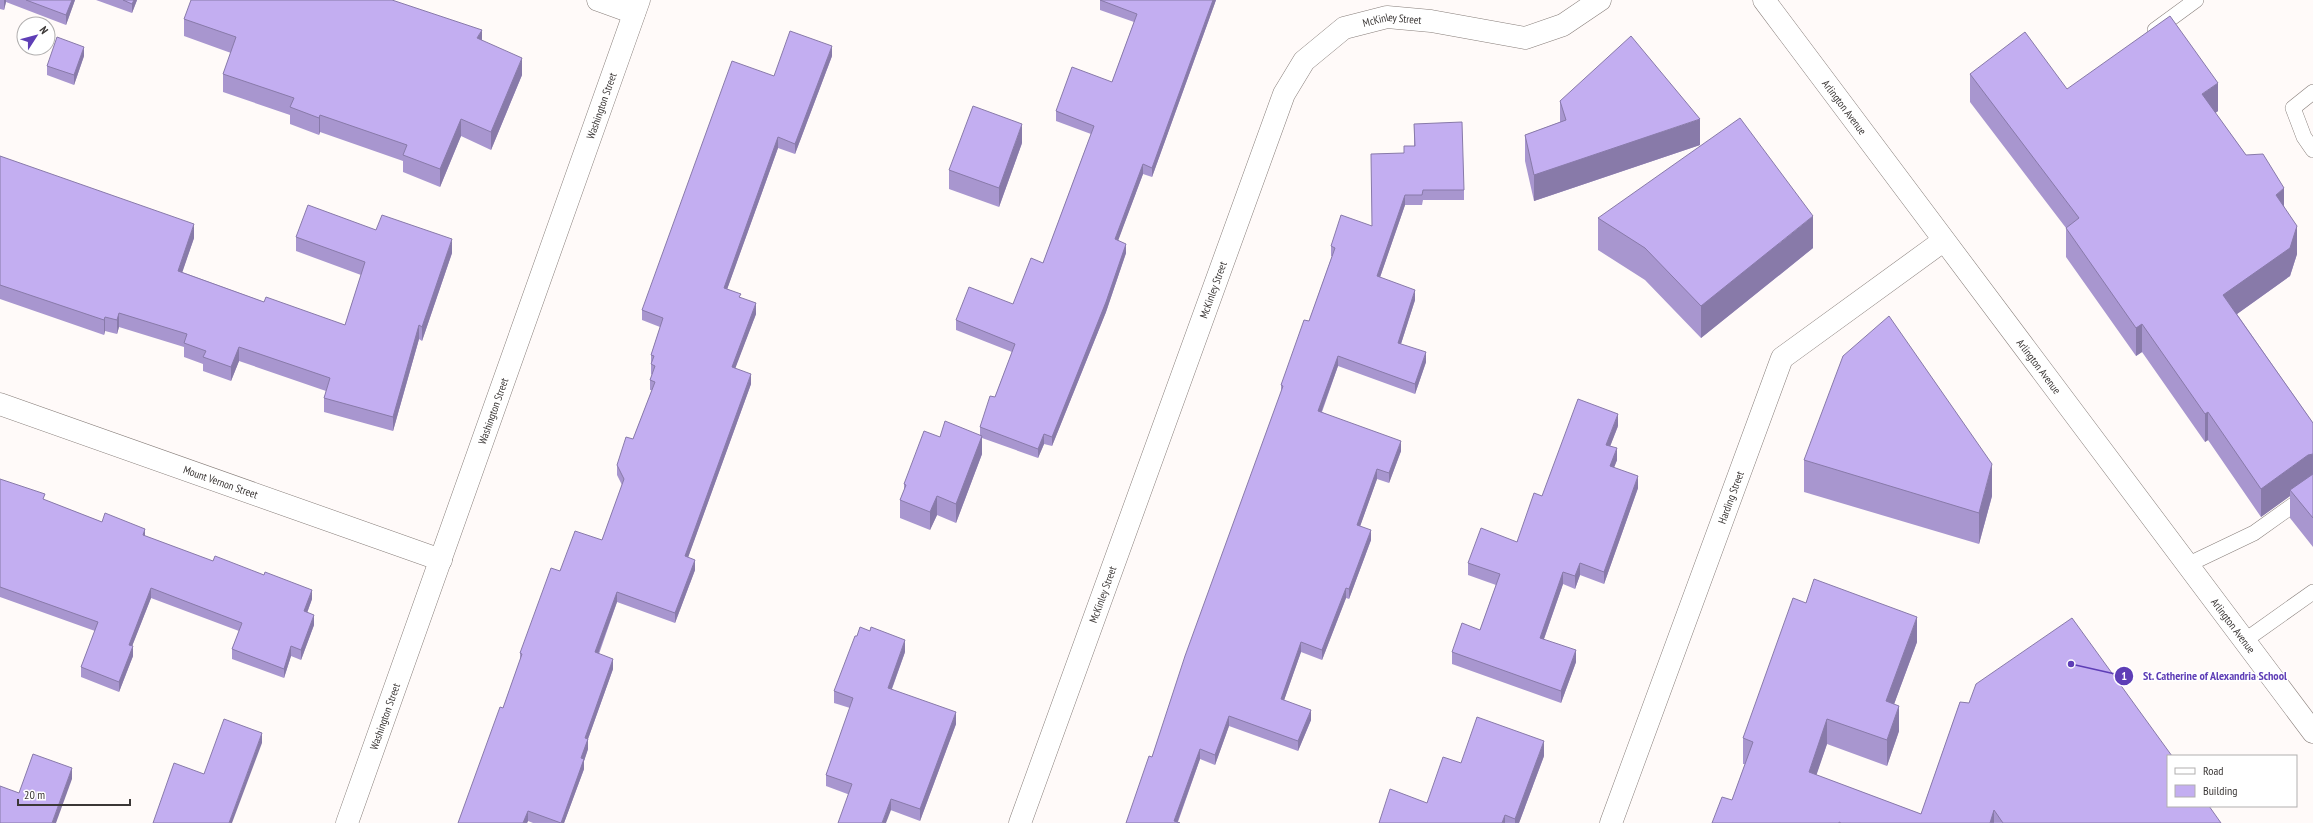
<svg xmlns="http://www.w3.org/2000/svg" width="2313" height="823" font-family="'PT Sans Narrow',sans-serif">
  <rect width="100%" height="100%" fill="#fffaf9"/>
  <g fill="none" stroke-linecap="round" stroke-linejoin="round">
    <defs>
      <g id="service">
        <path d="M2155 30 2196 0"/>
        <path d="M2313 92 2293 108 2304 137 2313 150"/>
        <path d="M2187 565 2254 533 2313 491"/>
        <path d="M2244 641 2313 592"/>
      </g>
      <g id="minor">
        <path d="M598 0 634 13"/>
        <path id="s1" d="M0 404 441 560"/>
        <path id="s2" d="M347 823 639 0"/>
        <path id="s3" d="M1020 823 1284 94 1304 61 1344 28 1387 17 1431 21 1525 38 1563 25 1600 0"/>
        <path id="s4" d="M1611 823 1782 358 1943 241"/>
      </g>
      <g id="primary">
        <path id="s5" d="M1764 0 2313 732"/>
      </g>
    </defs>
    <use href="#service" stroke="#877e7a" stroke-width="16"/>
    <use href="#minor" stroke="#877e7a" stroke-width="23"/>
    <use href="#primary" stroke="#877e7a" stroke-width="23"/>
    <use href="#service" stroke="#fff" stroke-width="15"/>
    <use href="#minor" stroke="#fff" stroke-width="22"/>
    <use href="#primary" stroke="#fff" stroke-width="22"/>
  </g>
  <g fill="#a896cf">
    <path d="M0 0H75L66 25 6 2 4 10 0 9Z"/>
    <path d="M96 0H137L132 13Z"/>
    <path d="M1100 0H1216L1152 177 1143 174 1118 240 1126 253 1106 312 1052 446 1044 444 1038 458 982 438V454L956 523 937 515 930 530 900 518V500L904 490V484L940 437 980 435V427L995 397 1012 352 956 330V320L1013 304 1043 263 1091 134 1056 121V111L1112 82 1134 22 1100 10Z"/>
    <path d="M184 19 482 40 522 75 491 150 461 136 440 187 403 172V161L320 132 319 135 290 124V115L223 92V74L231 53 184 36Z"/>
    <path d="M84 56 74 85 47 75V66Z"/>
    <path d="M832 56 795 154 778 148 727 289 741 298 756 314 735 368 751 384 688 557 695 570 675 623 617 602 599 654 613 669 588 739V749L584 761V769L564 823H533L528 821 527 823H458L503 708 520 660V653L560 571 602 540 622 485 617 475V465L633 439 652 390H650V380L652 375 651 374V355L660 327 642 320V310L774 76Z"/>
    <path d="M1970 74 2218 111 2215 113 2284 206 2297 254 2290 276 2237 314 2313 423V547L2290 518V496L2261 517 2208 440 2205 442 2142 352 2136 356 2066 257V228L1970 102Z"/>
    <path d="M1560 101 1700 145 1534 201 1525 161V135L1560 122Z"/>
    <path d="M1414 124 1464 190V200H1423L1422 205H1405L1380 277 1415 300 1401 344 1426 362 1415 394 1338 366 1322 412 1401 451 1389 483 1377 479 1360 526 1371 540 1349 599 1346 598 1322 660 1301 652 1284 700 1311 720 1298 751 1229 726 1215 765 1200 759 1178 822 1126 823 1152 757 1281 393V385L1309 321 1332 256H1331V246L1372 226 1414 146Z"/>
    <path d="M1022 143 999 207 949 189V170Z"/>
    <path d="M0 156 194 238 182 272 264 302 345 325 361 275 296 251V237L376 230 452 253 422 341 419 339 393 431 324 412V398L326 391 239 361 231 381 203 371V364L184 357V347L119 327 117 334 105 331 104 335 0 299Z"/>
    <path d="M1598 218 1813 248 1701 338 1645 280 1598 250Z"/>
    <path d="M1618 426 1610 446 1617 460 1614 467 1638 488 1604 584 1580 575 1575 589 1563 584 1544 639 1576 662 1561 703 1452 664V652L1480 630 1496 585 1468 575V563L1517 542 1542 496Z"/>
    <path d="M1804 460 1992 496 1979 544 1804 492Z"/>
    <path d="M0 479 45 500 102 522 145 536 312 599 307 613 314 625 301 660 291 656 284 678 232 659V649L239 631 151 598 132 646 133 656 119 692 81 677V667L95 631 0 597Z"/>
    <path d="M1806 603 1917 642 1894 704 1899 731 1887 766 1827 744 1816 775 1921 814 1960 702 2221 823H1712L1732 800 1745 764H1743V738Z"/>
    <path d="M905 652 892 689 956 724 920 821 826 786V775L850 708 834 703V691Z"/>
    <path d="M1544 756 1519 823H1379L1427 803Z"/>
  </g>
  <g fill="#887aa9">
    <path d="M4 0H6V2L4 10Z"/>
    <path d="M72 0H75L66 25V15Z"/>
    <path d="M134 0H137L132 13V4Z"/>
    <path d="M1213 0H1216L1152 177V168Z"/>
    <path d="M482 30V47L477 38Z"/>
    <path d="M832 46V56L795 154V144Z"/>
    <path d="M84 47V56L74 85V75Z"/>
    <path d="M522 58V75L491 150V132Z"/>
    <path d="M2218 83V111L2202 123V94Z"/>
    <path d="M320 115V132L319 135V118Z"/>
    <path d="M461 119V136L440 187V169Z"/>
    <path d="M1700 119V145L1534 201V175Z"/>
    <path d="M1022 124V143L999 207V188Z"/>
    <path d="M778 137V148L724 298V288Z"/>
    <path d="M1143 164V174L1115 249V239Z"/>
    <path d="M2284 188V217L2276 195Z"/>
    <path d="M1405 195V205L1377 286V276Z"/>
    <path d="M1813 216V248L1701 338V306Z"/>
    <path d="M194 224V238L178 285V271Z"/>
    <path d="M2297 226V254L2290 276 2223 324V295Z"/>
    <path d="M452 239V253L422 341V327Z"/>
    <path d="M1126 244V253L1106 312 1052 446V437Z"/>
    <path d="M1415 290V300L1398 353V343Z"/>
    <path d="M756 303V314L732 377V367Z"/>
    <path d="M119 313V327L117 334V320Z"/>
    <path d="M105 317V331L104 335V320Z"/>
    <path d="M2142 324V352L2136 356V328Z"/>
    <path d="M419 325V339L393 431V417Z"/>
    <path d="M239 347V361L231 381V367Z"/>
    <path d="M1426 352V362L1415 394V384Z"/>
    <path d="M1338 356V366L1318 421V411Z"/>
    <path d="M751 374V384L685 566V556Z"/>
    <path d="M2208 412V440L2205 442V414Z"/>
    <path d="M1618 414V426L1606 457V445Z"/>
    <path d="M1044 434V444L1038 458V449Z"/>
    <path d="M982 436V454L956 523V504Z"/>
    <path d="M1401 441V451L1389 483V473Z"/>
    <path d="M1617 448V460L1610 478V466Z"/>
    <path d="M2313 454V482L2290 490V496L2261 517V489L2308 455Z"/>
    <path d="M1992 464V496L1979 544V513Z"/>
    <path d="M1377 469V479L1357 535V525Z"/>
    <path d="M1638 476V488L1604 584V572Z"/>
    <path d="M937 496V515L930 530V512Z"/>
    <path d="M145 529V539L143 535Z"/>
    <path d="M1371 530V540L1349 599V589Z"/>
    <path d="M695 560V570L675 623V613Z"/>
    <path d="M1580 563V575L1575 589V576Z"/>
    <path d="M1563 572V584L1540 650V638Z"/>
    <path d="M151 588V598L129 654V645Z"/>
    <path d="M1346 588V598L1322 660V650Z"/>
    <path d="M312 590V599L304 621V611Z"/>
    <path d="M617 592V602L595 662V652Z"/>
    <path d="M314 615V625L301 660V650Z"/>
    <path d="M1917 617V642L1886 726V701Z"/>
    <path d="M905 640V652L888 699V688Z"/>
    <path d="M1301 642V652L1281 709V699Z"/>
    <path d="M133 646V656L119 692V682Z"/>
    <path d="M291 646V656L284 678V669Z"/>
    <path d="M1576 650V662L1561 703V691Z"/>
    <path d="M613 659V669L588 739V749L584 761V769L564 823H561L581 766V758L585 738Z"/>
    <path d="M1899 706V731L1887 766V740Z"/>
    <path d="M1311 710V720L1298 751V741Z"/>
    <path d="M956 712V724L920 821V809Z"/>
    <path d="M1229 716V726L1215 765V755Z"/>
    <path d="M1827 719V744L1809 797V772Z"/>
    <path d="M262 733V743L232 823H229Z"/>
    <path d="M1544 741V756L1519 823H1515V819Z"/>
    <path d="M1200 749V759L1177 823 1174 821Z"/>
    <path d="M72 768V779L56 823H52Z"/>
    <path d="M891 799V810L886 823H882Z"/>
    <path d="M1994 810V823H1990Z"/>
    <path d="M528 811V821L527 823H523Z"/>
    <path d="M1505 815V823H1502Z"/>
  </g>
  <g fill="#c3aef1" stroke="#887aa9">
    <path d="M26 0H72L66 15Z"/>
    <path d="M123 0H134L132 4Z"/>
    <path d="M191 0H392L482 30 477 38 522 58 491 132 461 119 440 169 403 155 407 145 320 115 319 118 290 107 294 98 223 74 236 37 184 19Z"/>
    <path d="M1100 0H1213L1152 168 1143 164 1115 239 1126 244 1106 302 1052 437 1044 434 1038 449 980 427 990 396 995 397 1015 344 956 320 969 287 1013 304 1031 258 1043 263 1094 126 1056 111 1072 67 1112 82 1137 14Z"/>
    <path d="M2170 16 2218 83 2202 94 2246 155 2263 154 2284 188 2276 195 2297 226 2290 248 2223 295 2313 423V454L2308 455 2261 489 2208 412 2205 414 2142 324 2136 328 2066 228 2079 218 1970 74 2025 32 2067 89Z"/>
    <path d="M790 31 832 46 795 144 778 137 724 288 741 294 739 297 756 303 732 367 751 374 685 556 695 560 675 613 617 592 595 652 613 659 585 738 588 739 581 758 584 759 561 823 528 811 523 823H458L500 707 503 708 522 654 520 653 551 568 560 571 575 531 602 540 624 479 617 465 626 437 633 439 655 382 650 380 655 366 651 364 654 356 651 355 663 318 642 310 732 61 774 76Z"/>
    <path d="M1631 36 1700 119 1534 175 1525 135 1566 120 1560 101Z"/>
    <path d="M57 37 84 47 74 75 47 66Z"/>
    <path d="M973 106 1022 124 999 188 949 170Z"/>
    <path d="M1740 118 1813 216 1701 306 1645 248 1598 218Z"/>
    <path d="M1462 122 1464 190H1423L1422 195H1405L1377 276 1415 290 1398 343 1426 352 1415 384 1338 356 1318 411 1401 441 1389 473 1377 469 1357 525 1371 530 1349 589 1346 588 1322 650 1301 642 1281 699 1311 710 1298 741 1229 716 1215 755 1200 749 1174 821 1180 823H1126L1149 756 1152 757 1185 656 1283 386 1281 385 1304 320 1309 321 1335 248 1331 246 1341 215 1372 226 1371 154 1404 153V146H1415L1414 124Z"/>
    <path d="M0 156 194 224 178 271 264 302 266 297 345 325 365 262 296 237 308 205 376 230 382 215 452 239 422 327 419 325 393 417 324 398 330 378 239 347 231 367 203 357 206 351 184 343 187 334 119 313 117 320 105 317 104 320 0 285Z"/>
    <path d="M1889 316 1992 464 1979 513 1804 460 1843 356Z"/>
    <path d="M1578 399 1618 414 1606 445 1617 448 1610 466 1638 476 1604 572 1580 563 1575 576 1563 572 1540 638 1576 650 1561 691 1452 652 1462 623 1480 630 1500 574 1468 563 1481 528 1517 542 1534 493 1542 496Z"/>
    <path d="M945 421 982 436 956 504 937 496 930 512 900 500 906 485 904 484 924 431 940 437Z"/>
    <path d="M2313 474V518L2290 490Z"/>
    <path d="M0 479 45 494 43 499 102 522 105 513 145 529 143 535 213 561 215 556 264 575 265 572 312 590 304 611 314 615 301 650 291 646 284 669 232 649 242 623 151 588 129 645 133 646 119 682 81 667 98 622 0 587Z"/>
    <path d="M1814 579 1917 617 1886 701 1899 706 1887 740 1827 719 1809 772 1921 814 1960 702 1969 703 1976 684 2072 618 2172 756H2168V806H2209L2221 823H2003L1994 810 1990 823H1841L1839 822V823H1712L1722 797 1732 800 1753 742 1743 738 1793 598 1806 603Z"/>
    <path d="M860 627 870 631 871 627 905 640 888 688 956 712 920 809 891 799 882 823H838L852 784 826 775 853 698 834 691 855 636H857Z"/>
    <path d="M1477 717 1544 741 1515 819 1505 815 1502 823H1379L1390 789 1427 803 1443 757 1461 763Z"/>
    <path d="M224 719 262 733 229 823H153L174 763 204 774Z"/>
    <path d="M33 754 72 768 52 823H0V786L19 793Z"/>
  </g>
  <g text-anchor="middle" dominant-baseline="central" stroke-width="3" stroke-linejoin="round" paint-order="stroke">
    <g font-size="11" fill="#3b3736" stroke="#fff">
      <text stroke="none"><textPath href="#s3" startOffset="915">McKinley Street</textPath></text>
      <text stroke="none"><textPath href="#s2" startOffset="761">Washington Street</textPath></text>
      <text stroke="none"><textPath href="#s5" startOffset="134">Arlington Avenue</textPath></text>
      <text stroke="none"><textPath href="#s3" startOffset="567">McKinley Street</textPath></text>
      <text stroke="none"><textPath href="#s5" startOffset="458">Arlington Avenue</textPath></text>
      <text stroke="none"><textPath href="#s2" startOffset="437">Washington Street</textPath></text>
      <text stroke="none"><textPath href="#s1" startOffset="234">Mount Vernon Street</textPath></text>
      <text stroke="none"><textPath href="#s4" startOffset="347">Harding Street</textPath></text>
      <text stroke="none"><textPath href="#s3" startOffset="243">McKinley Street</textPath></text>
      <text stroke="none"><textPath href="#s5" startOffset="782">Arlington Avenue</textPath></text>
      <text stroke="none"><textPath href="#s2" startOffset="113">Washington Street</textPath></text>
    </g>
  </g>
  <path fill="none" stroke="#5e3eb6" stroke-width="1.5" d="M2071 664L2124 676"/>
  <g fill="#5e3eb6" stroke="#fff" stroke-width="1.5">
    <circle cx="2071" cy="664" r="4"/>
    <circle cx="2124" cy="676" r="10"/>
  </g>
  <g font-size="12" text-anchor="middle" font-weight="bold" fill="#fff">
    <text x="2124" y="680">1</text>
  </g>
  <g font-size="12" text-anchor="middle" font-weight="bold" fill="#5e3eb6" stroke="#fff" stroke-width="3" stroke-linejoin="round" paint-order="stroke">
    <text x="2215" y="680">St. Catherine of Alexandria School</text>
  </g>
  <rect x="2167" y="755" width="130" height="52" fill="#ffffff" stroke="#b1afaf"/>
  <rect x="2175" y="768" width="20" height="6" fill="#ffffff" stroke="#b1afaf"/>
  <text x="2203" y="775" font-size="12" fill="#3b3736">Road</text>
  <rect x="2175" y="785" width="20" height="12" fill="#c3aef1" stroke="#b1afaf"/>
  <text x="2203" y="795" font-size="12" fill="#3b3736">Building</text>
  <g transform="translate(36 36) rotate(54)"><circle r="19" fill="#ffffff" stroke="#b1afaf"/>
  <path d="M0-3L7 15L0 10L-7 15Z" fill="#5e3eb6"/>
  <text y="-6" font-size="11" font-weight="bold" text-anchor="middle" fill="#3b3736">N</text>
  </g>
  <path d="M18 799v6h112v-6" fill="none" stroke="#3b3736" stroke-width="2"/>
  <text x="24" y="799" font-size="12" fill="#3b3736" stroke="#ffffff" stroke-width="3" paint-order="stroke">20 m</text>
</svg>
